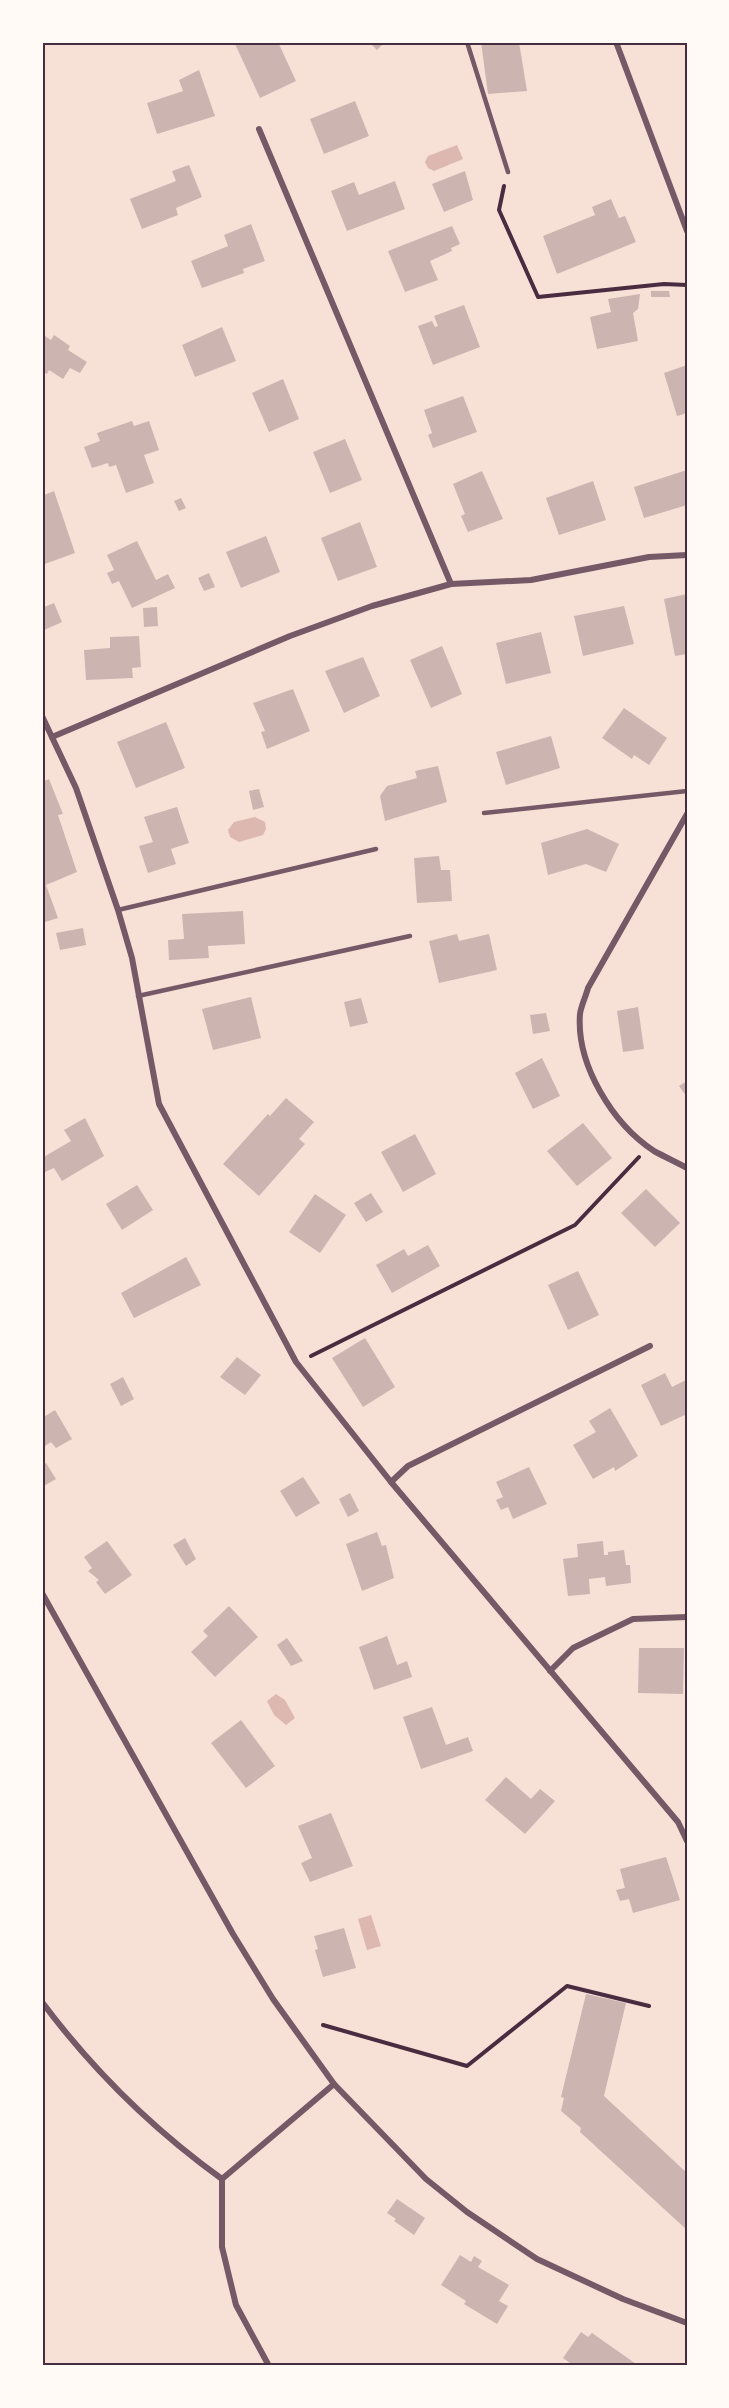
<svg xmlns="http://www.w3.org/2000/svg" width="729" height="2408" font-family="'Golos Text',sans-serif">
  <rect width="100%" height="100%" fill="#f7e1d7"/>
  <g fill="#dcb8b0">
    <path d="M457 145 463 159 434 171 428 168 425 162 428 156Z"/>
    <path d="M255 817 265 822 266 829 263 835 239 842 230 837 228 830 234 822Z"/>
    <path d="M276 1694 285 1700 295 1718 286 1725 274 1715 267 1701Z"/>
    <path d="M371 1915 381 1946 367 1950 358 1919Z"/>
  </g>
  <g fill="#ccb4b1">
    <path d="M240 42H278L296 81 260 98 235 44Z"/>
    <path d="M369 42H385L377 50Z"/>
    <path d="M481 42H519L527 91 488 94Z"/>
    <path d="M199 70 215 116 157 134 147 103 183 91 179 80Z"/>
    <path d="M355 101 369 136 324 154 310 119Z"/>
    <path d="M189 165 202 197 176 208 178 215 142 229 130 199 176 181 172 171Z"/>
    <path d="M465 171 473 200 444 212 432 184Z"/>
    <path d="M395 181 405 209 347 231 331 191 354 182 359 195Z"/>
    <path d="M611 199 619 218 625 216 636 242 557 274 543 236 595 215 592 207Z"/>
    <path d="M251 224 265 261 243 269 244 273 202 288 191 261 228 246 224 235Z"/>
    <path d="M452 226 460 244 451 248 452 251 430 261 438 280 405 292 388 251Z"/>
    <path d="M651 291H669L670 297H651Z"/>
    <path d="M640 294 638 309 633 313 638 341 597 349 590 317 611 312 608 299Z"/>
    <path d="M464 305 480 347 433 365 418 326 432 321 435 327 438 326 434 316Z"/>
    <path d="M222 327 236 361 195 377 182 345Z"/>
    <path d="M42 334 51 340 54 335 70 346 68 350 87 362 80 373 70 368 63 379 49 370 47 374 42 371Z"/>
    <path d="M687 365V413L677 416 664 373Z"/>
    <path d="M283 379 299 419 269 432 252 393Z"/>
    <path d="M463 396 477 432 433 448 428 435 432 433 424 410Z"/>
    <path d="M132 421 134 426 149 421 159 450 144 455 154 483 126 493 116 465 109 467 108 463 92 468 84 447 100 441 97 433Z"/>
    <path d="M345 439 362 480 330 493 313 452Z"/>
    <path d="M687 470V505L644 518 634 487Z"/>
    <path d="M482 471 503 519 468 532 461 516 465 514 453 484Z"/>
    <path d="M593 481 606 520 559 535 546 498Z"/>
    <path d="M54 491 75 553 42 565V496Z"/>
    <path d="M181 498 186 508 179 511 174 501Z"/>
    <path d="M360 522 377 567 338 581 321 538Z"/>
    <path d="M266 536 280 572 241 588 226 552Z"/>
    <path d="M137 541 156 580 168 574 175 588 132 608 119 581 112 584 107 573 114 570 107 555Z"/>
    <path d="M209 573 215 587 204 591 198 578Z"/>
    <path d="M687 594V654L675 656 664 599Z"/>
    <path d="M54 603 62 622 42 631V608Z"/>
    <path d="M624 606 634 644 583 656 574 616Z"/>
    <path d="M157 607 158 626 144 627 143 608Z"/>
    <path d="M541 632 551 673 506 684 496 643Z"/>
    <path d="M139 636 141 667 132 668 133 678 86 680 84 650 110 648V637Z"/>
    <path d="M442 646 462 694 431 708 410 660Z"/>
    <path d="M363 657 380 696 344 713 325 671Z"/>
    <path d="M293 689 310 731 267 749 261 732 265 731 253 703Z"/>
    <path d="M624 708 667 738 649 765 634 755 632 759 602 738Z"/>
    <path d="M166 722 185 768 136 788 117 742Z"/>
    <path d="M551 736 560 768 506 785 496 752Z"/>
    <path d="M438 766 447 802 385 821 380 796 387 786 417 778 415 771Z"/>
    <path d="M49 779 63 814 58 815 77 872 46 885 58 918 42 923V782Z"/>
    <path d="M259 789 264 807 253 810 249 791Z"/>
    <path d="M177 807 189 843 171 849 176 864 148 873 139 846 153 842 144 817Z"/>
    <path d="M587 829 619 844 606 872 586 864 548 875 541 843Z"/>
    <path d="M439 856 441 870H450L452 901 417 903 414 858Z"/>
    <path d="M243 911 245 944 208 946 209 958 169 960 168 940 184 939 182 914Z"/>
    <path d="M83 928 86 945 60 950 56 933Z"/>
    <path d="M457 934 459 941 489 934 497 970 439 983 429 941Z"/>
    <path d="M251 997 261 1038 213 1050 202 1009Z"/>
    <path d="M361 998 368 1023 350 1027 344 1002Z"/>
    <path d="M638 1007 644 1049 623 1052 617 1011Z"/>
    <path d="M546 1013 550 1031 533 1034 530 1015Z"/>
    <path d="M542 1058 560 1096 533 1109 515 1073Z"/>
    <path d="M687 1081V1097L679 1086Z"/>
    <path d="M286 1098 314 1122 299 1139 305 1144 259 1196 223 1164 268 1114 270 1116Z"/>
    <path d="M85 1118 104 1156 62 1181 54 1168 45 1172 42 1158 71 1141 64 1130Z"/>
    <path d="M583 1123 612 1158 577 1186 547 1151Z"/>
    <path d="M415 1134 436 1174 403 1192 381 1152Z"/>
    <path d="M137 1185 153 1210 122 1230 106 1204Z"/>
    <path d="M646 1189 680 1223 655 1247 621 1213Z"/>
    <path d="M371 1193 383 1212 366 1222 354 1203Z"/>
    <path d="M315 1194 346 1215 320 1253 289 1232Z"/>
    <path d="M428 1245 440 1266 392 1293 376 1265 404 1249 408 1256Z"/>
    <path d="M186 1257 201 1285 134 1318 121 1293Z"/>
    <path d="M578 1271 599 1315 568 1330 548 1285Z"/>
    <path d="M365 1338 395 1387 363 1407 332 1358Z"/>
    <path d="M237 1357 261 1375 245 1395 220 1377Z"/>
    <path d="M665 1373 672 1387 686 1380 687 1414 661 1426 641 1385Z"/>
    <path d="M123 1377 134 1399 121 1406 110 1384Z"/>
    <path d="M610 1408 638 1456 615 1471 614 1467 593 1479 573 1445 596 1432 589 1421Z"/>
    <path d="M55 1410 72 1439 56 1448 51 1442 42 1448V1418Z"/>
    <path d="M46 1463 56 1479 42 1487V1466Z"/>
    <path d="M529 1467 547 1504 513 1519 508 1507 501 1510 496 1500 503 1497 496 1482Z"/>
    <path d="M303 1477 320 1503 296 1517 280 1491Z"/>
    <path d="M350 1493 359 1511 348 1517 339 1499Z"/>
    <path d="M377 1532 382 1546 386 1545 394 1578 362 1591 346 1544Z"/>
    <path d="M185 1538 196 1559 186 1566 173 1545Z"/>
    <path d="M107 1541 132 1575 105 1594 96 1582 99 1580 88 1571 92 1568 84 1557Z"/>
    <path d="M603 1541 604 1555H608V1552L624 1550 626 1565H630L631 1583 606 1586 605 1577 589 1579 590 1594 568 1596 563 1559 578 1557 577 1544Z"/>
    <path d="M229 1606 258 1637 215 1677 191 1652 208 1636 203 1631Z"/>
    <path d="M387 1636 397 1665 407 1661 412 1677 374 1690 359 1647Z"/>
    <path d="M287 1638 303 1661 291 1666 277 1645Z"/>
    <path d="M639 1648H684L683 1694 638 1693Z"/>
    <path d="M432 1707 446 1745 468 1737 473 1751 421 1769 403 1717Z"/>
    <path d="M241 1720 275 1766 246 1788 211 1743Z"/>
    <path d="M506 1777 531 1799 540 1789 555 1801 525 1834 485 1800Z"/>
    <path d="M331 1813 353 1866 310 1882 301 1863 312 1858 298 1826Z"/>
    <path d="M666 1857 680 1900 633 1913 629 1899 620 1901 616 1890 625 1888 620 1869Z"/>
    <path d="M344 1928 356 1968 323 1977 315 1950 318 1949 314 1936Z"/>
    <path d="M586 1994 626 2003 604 2096 687 2173V2230L580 2132 581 2128 561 2111 564 2098 561 2097Z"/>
    <path d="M397 2199 425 2218 414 2235 394 2221 396 2219 387 2213Z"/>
    <path d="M460 2255 471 2262 474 2256 482 2261 478 2267 509 2285 499 2301 508 2306 497 2324 464 2304 466 2301 441 2285Z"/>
    <path d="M581 2332 588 2337 592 2333 639 2366H574L563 2358Z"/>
  </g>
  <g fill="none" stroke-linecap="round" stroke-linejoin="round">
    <g stroke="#4a2c40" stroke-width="4">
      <path d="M674 42 687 43"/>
      <path d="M504 186 499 210 538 297 664 284 687 285"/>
      <path d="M311 1356 575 1225 639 1157"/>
      <path d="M323 2025 467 2066 567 1986 649 2006"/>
    </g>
    <g stroke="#755966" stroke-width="4.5">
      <path d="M467 42 508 172"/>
      <path d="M484 813 687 791"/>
      <path d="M118 910 376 849"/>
      <path d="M138 996 410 936"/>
    </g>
    <g stroke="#755966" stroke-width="6">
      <path d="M616 42 687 231"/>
      <path d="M259 129 451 584"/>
      <path d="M42 716 76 788 118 910 132 958 159 1104 296 1362 391 1482 678 1822 687 1841"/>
      <path d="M52 737 290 636 372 606 451 584 531 580 649 557 687 555"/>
      <path d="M687 814 588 988C586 996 581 1006 580 1014 576 1065 613 1124 654 1151 665 1157 676 1162 687 1168"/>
      <path d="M391 1482 408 1466 650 1346"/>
      <path d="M42 1593 233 1934 273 1999 334 2084 426 2179 467 2212 537 2259 623 2299 687 2323"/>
      <path d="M550 1671 573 1648 633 1619 687 1617"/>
      <path d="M42 2002C92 2069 154 2130 222 2179"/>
      <path d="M269 2366 236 2305 222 2247V2179L334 2084"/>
    </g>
  </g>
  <rect width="729" height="2408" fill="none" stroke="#fffaf5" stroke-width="87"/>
  <rect x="44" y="44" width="642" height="2320" fill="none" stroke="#4a2c40" stroke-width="2"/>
</svg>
